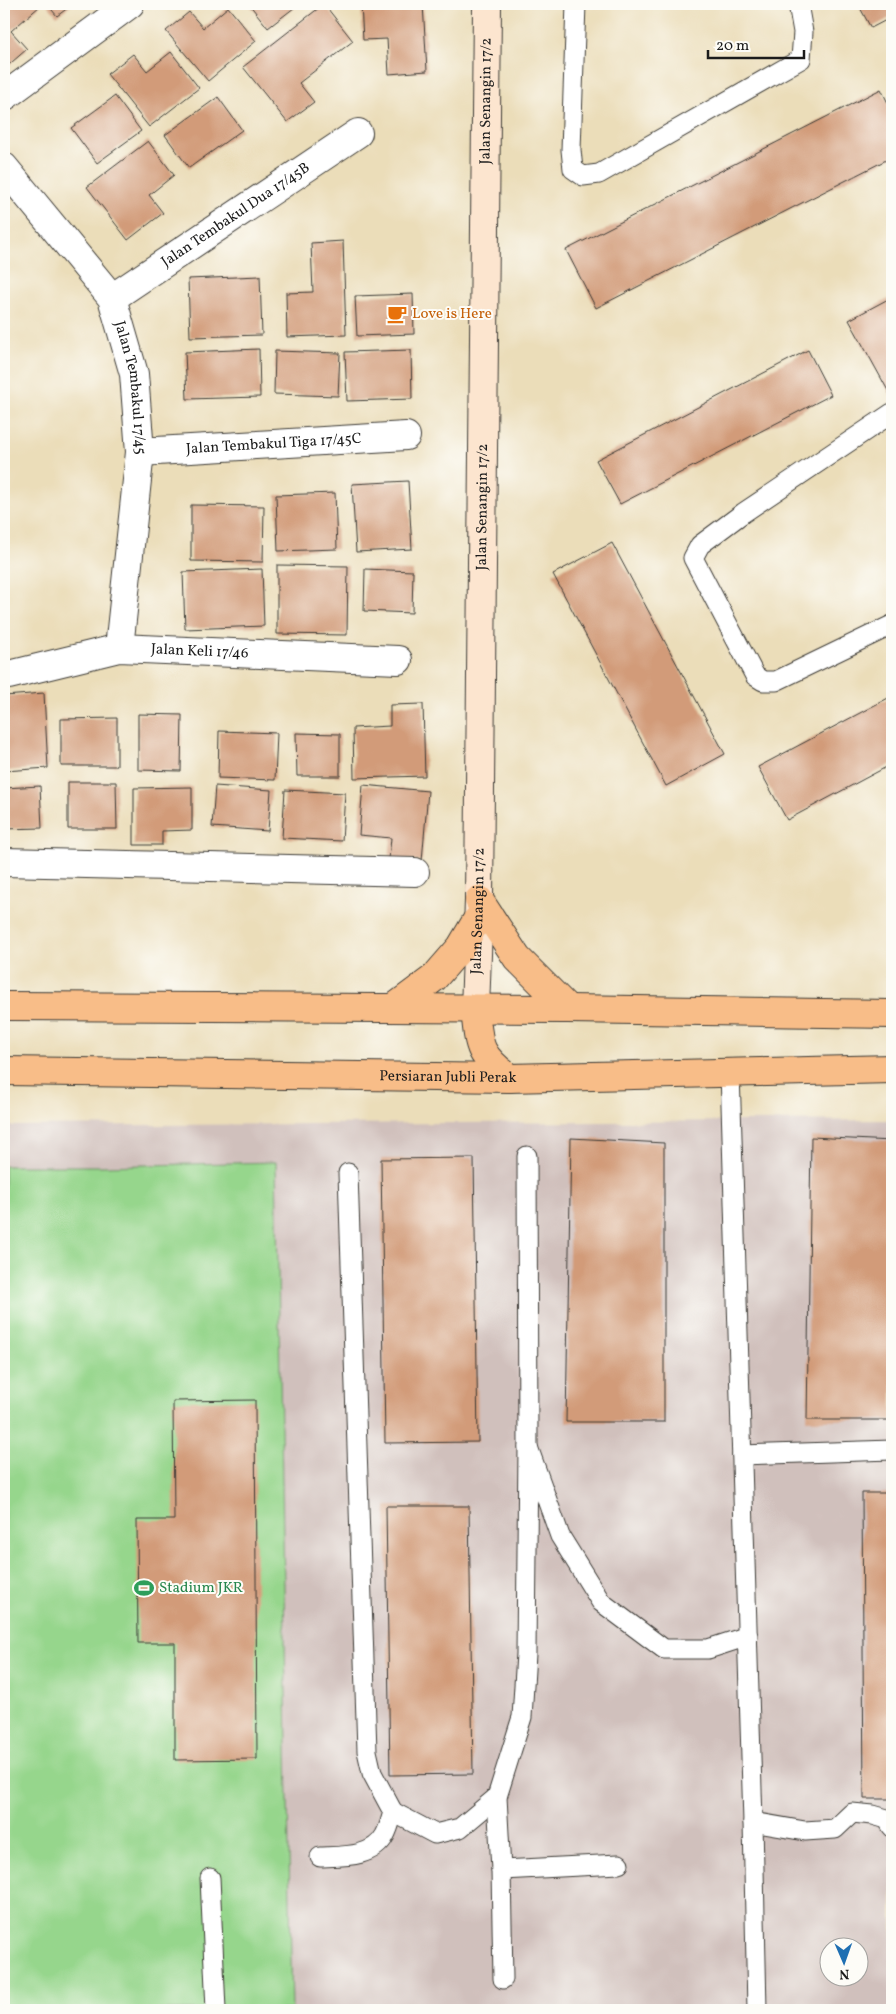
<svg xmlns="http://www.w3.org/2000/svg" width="896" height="2014" font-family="Vollkorn,serif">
  <rect width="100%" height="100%" fill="#fdfcf7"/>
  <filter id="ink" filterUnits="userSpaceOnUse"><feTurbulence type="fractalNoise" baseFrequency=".02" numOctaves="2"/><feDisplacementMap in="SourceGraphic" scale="10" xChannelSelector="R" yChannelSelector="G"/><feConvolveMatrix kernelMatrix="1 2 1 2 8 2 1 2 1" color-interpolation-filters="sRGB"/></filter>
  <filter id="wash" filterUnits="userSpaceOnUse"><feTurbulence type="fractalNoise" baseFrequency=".0096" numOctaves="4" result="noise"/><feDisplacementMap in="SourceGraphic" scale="20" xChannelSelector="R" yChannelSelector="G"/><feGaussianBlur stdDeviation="1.12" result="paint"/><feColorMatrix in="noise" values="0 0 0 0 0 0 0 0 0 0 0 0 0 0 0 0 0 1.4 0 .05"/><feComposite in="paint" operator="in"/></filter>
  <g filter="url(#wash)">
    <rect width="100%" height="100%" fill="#ebddb9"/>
    <path fill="#d0c0bc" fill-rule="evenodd" d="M892 1120V2010H4V1126ZM828 1946H858V1976H828Z"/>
    <path fill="#96d68c" stroke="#597954" d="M276 1162 292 2010H4V1166H103Z"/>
    <g id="blocks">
      <g fill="#d29b79">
        <path d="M4 4H38L40 6 11 31 27 49 4 69Z"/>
        <path d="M47 4H73L57 16Z"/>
        <path d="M249 4H299L268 28Z"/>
        <path d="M324 4 353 41 299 83 314 102 287 122 243 67Z"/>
        <path d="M361 4H423L427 71 389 74 387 39 363 40Z"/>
        <path d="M858 4H892V17L871 28Z"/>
        <path d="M228 7 256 41 208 81 166 31 189 12 203 28Z"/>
        <path d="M171 52 199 88 149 127 107 74 133 54 147 71Z"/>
        <path d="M881 89 892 111V157L596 308 566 250Z"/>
        <path d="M115 96 141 131 97 163 71 128Z"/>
        <path d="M218 97 242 130 189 168 165 135Z"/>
        <path d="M148 141 174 175 149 195 163 213 128 240 87 187Z"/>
        <path d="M343 241 346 335 287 337 286 293 313 292 311 243Z"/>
        <path d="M260 276 262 335 190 337 188 279Z"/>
        <path d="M413 294 414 334 357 336 355 296Z"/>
        <path d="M892 297V395L891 396 849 320Z"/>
        <path d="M259 349 260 397 187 399 185 352Z"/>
        <path d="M411 350 412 399 347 401 345 352Z"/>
        <path d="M808 350 831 395 620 504 596 460Z"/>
        <path d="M275 351 340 353 338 396 274 394Z"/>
        <path d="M408 481 412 549 356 552 352 484Z"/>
        <path d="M335 493 337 549 278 551 276 495Z"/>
        <path d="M191 505 264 506 263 562 191 561Z"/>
        <path d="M612 543 725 754 666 786 553 574Z"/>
        <path d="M277 565 348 566 347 635 277 634Z"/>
        <path d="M262 569 264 626 185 629 183 572Z"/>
        <path d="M365 569 413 571 412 613 364 611Z"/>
        <path d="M44 693 48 768 4 771V696Z"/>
        <path d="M892 696V764L787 820 758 767Z"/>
        <path d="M423 704 425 776 354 778 353 728 390 726V705Z"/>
        <path d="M138 714 182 715 181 771 138 770Z"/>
        <path d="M117 718V766H61V719Z"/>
        <path d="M219 731 277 733 275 780 218 778Z"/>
        <path d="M296 733 340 734V776H297Z"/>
        <path d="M68 782H116L117 829H68Z"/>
        <path d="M363 785 428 791 422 861 389 859 391 838 359 835Z"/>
        <path d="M40 786 42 828 4 829V788Z"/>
        <path d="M215 786 271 790 268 831 212 827Z"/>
        <path d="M192 787V830L162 831V845H134V788Z"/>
        <path d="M285 790 345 793 342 841 282 838Z"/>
        <path d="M811 1137 892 1141V1420H807Z"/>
        <path d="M571 1138 664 1143V1422H566Z"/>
        <path d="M474 1158 478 1442 385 1443 381 1159Z"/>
        <path d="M255 1400 257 1759 175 1760V1643H138L137 1520H174L173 1401Z"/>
        <path d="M862 1493H892V1799H864Z"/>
        <path d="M386 1506H469L473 1774 390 1775Z"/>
      </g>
    </g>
  </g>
  <g filter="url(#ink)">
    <use href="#blocks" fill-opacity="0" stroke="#3b3934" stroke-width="1"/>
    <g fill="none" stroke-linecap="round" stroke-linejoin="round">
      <defs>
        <g id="lane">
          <path d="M576 4 571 150 573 169 583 176 599 174 801 59 803 32 798 4"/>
          <path d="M892 413 743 513 700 545 693 558 755 676 763 681H776L892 625"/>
          <path d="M730 1072 753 1822 757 2010"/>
          <path d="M527 1156 528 1447"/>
          <path d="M348 1173 367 1751 372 1773 393 1812"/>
          <path d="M742 1455 892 1450"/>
          <path d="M753 1822 805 1831 835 1829 852 1813 873 1815 887 1819 892 1827"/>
          <path d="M320 1857C342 1856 373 1858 385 1835 389 1828 391 1819 393 1812L435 1834 460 1828 497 1797"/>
          <path d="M501 1870 619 1864"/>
          <path d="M210 1878 216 2010"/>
          <path d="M503 1979 501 1870 497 1797 522 1717 526 1654 528 1447 560 1536 601 1602 664 1649H708L748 1636"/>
        </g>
        <g id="street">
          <path d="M4 97 130 4"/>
          <path id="s1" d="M4 167 112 298 134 374 140 452 119 648"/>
          <path id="s2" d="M112 298 358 133"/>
          <path id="s3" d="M140 452 406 436"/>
          <path id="s4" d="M4 675H9L119 648 398 660"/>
          <path d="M4 862 415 872"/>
        </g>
        <g id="secondary">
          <path id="s5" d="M475 1009 479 900 487 4"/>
        </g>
        <g id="primary">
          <path d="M479 900 517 958 568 1009"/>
          <path d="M4 1006 568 1009 892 1014"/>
          <path d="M395 1007 434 978 461 947 477 920"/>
          <path d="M475 1009C479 1047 478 1054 509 1078"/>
          <path id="s6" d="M4 1071 509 1078 892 1069"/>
        </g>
      </defs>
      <use href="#lane" stroke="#3b3934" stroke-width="21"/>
      <use href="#street" stroke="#3b3934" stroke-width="30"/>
      <use href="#secondary" stroke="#3b3934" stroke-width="30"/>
      <use href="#primary" stroke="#3b3934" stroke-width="30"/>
      <use href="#lane" stroke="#fff" stroke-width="19"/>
      <use href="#street" stroke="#fff" stroke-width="28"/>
      <use href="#secondary" stroke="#fce5cf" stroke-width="28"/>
      <use href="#primary" stroke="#f8bd88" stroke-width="28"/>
    </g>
  </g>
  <defs>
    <symbol id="cafe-bare" viewBox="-9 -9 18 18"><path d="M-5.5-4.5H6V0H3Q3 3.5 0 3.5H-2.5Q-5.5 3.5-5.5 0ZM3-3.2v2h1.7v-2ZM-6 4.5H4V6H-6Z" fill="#e8710a" stroke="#fdfcf7" stroke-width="2.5" paint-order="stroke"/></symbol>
    <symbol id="stadium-bare" viewBox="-9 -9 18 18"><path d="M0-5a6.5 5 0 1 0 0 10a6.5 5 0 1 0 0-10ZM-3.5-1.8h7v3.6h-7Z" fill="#2e9e5b" stroke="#fdfcf7" stroke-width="2.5" paint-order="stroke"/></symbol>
  </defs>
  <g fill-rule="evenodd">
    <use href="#cafe-bare" x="383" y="300" width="28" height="28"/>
    <use href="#stadium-bare" x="130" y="1574" width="28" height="28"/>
  </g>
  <g text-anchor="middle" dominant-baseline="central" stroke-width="4" stroke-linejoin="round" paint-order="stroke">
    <g font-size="15" fill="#1c1c1c" stroke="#fdfcf7">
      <text stroke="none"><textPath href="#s5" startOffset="908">Jalan Senangin 17/2</textPath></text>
      <text stroke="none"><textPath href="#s2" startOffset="149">Jalan Tembakul Dua 17/45B</textPath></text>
      <text stroke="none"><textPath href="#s1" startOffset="262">Jalan Tembakul 17/45</textPath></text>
      <text stroke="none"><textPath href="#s3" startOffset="134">Jalan Tembakul Tiga 17/45C</textPath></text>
      <text stroke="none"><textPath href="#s5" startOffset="502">Jalan Senangin 17/2</textPath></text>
      <text stroke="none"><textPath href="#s4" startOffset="199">Jalan Keli 17/46</textPath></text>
      <text stroke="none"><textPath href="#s5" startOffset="98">Jalan Senangin 17/2</textPath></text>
      <text stroke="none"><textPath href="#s6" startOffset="444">Persiaran Jubli Perak</textPath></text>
    </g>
    <g font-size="15" fill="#c56008" stroke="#fdfcf7" text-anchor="start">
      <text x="412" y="314">Love is Here</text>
    </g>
    <g font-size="15" fill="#27864d" stroke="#fdfcf7" text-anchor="start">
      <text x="159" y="1588">Stadium JKR</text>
    </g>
  </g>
  <rect width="896" height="2014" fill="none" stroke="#fdfcf7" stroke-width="20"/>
  <g transform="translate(844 1962) rotate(178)"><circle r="24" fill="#fdfcf7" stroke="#a3a29f"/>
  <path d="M0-4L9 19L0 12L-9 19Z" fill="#1f6fb2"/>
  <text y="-8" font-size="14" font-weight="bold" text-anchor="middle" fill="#1c1c1c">N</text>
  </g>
  <path d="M708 50v8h96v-8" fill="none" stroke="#1c1c1c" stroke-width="2.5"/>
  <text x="716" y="50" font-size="15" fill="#1c1c1c" stroke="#fdfcf7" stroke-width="4" paint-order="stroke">20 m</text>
</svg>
